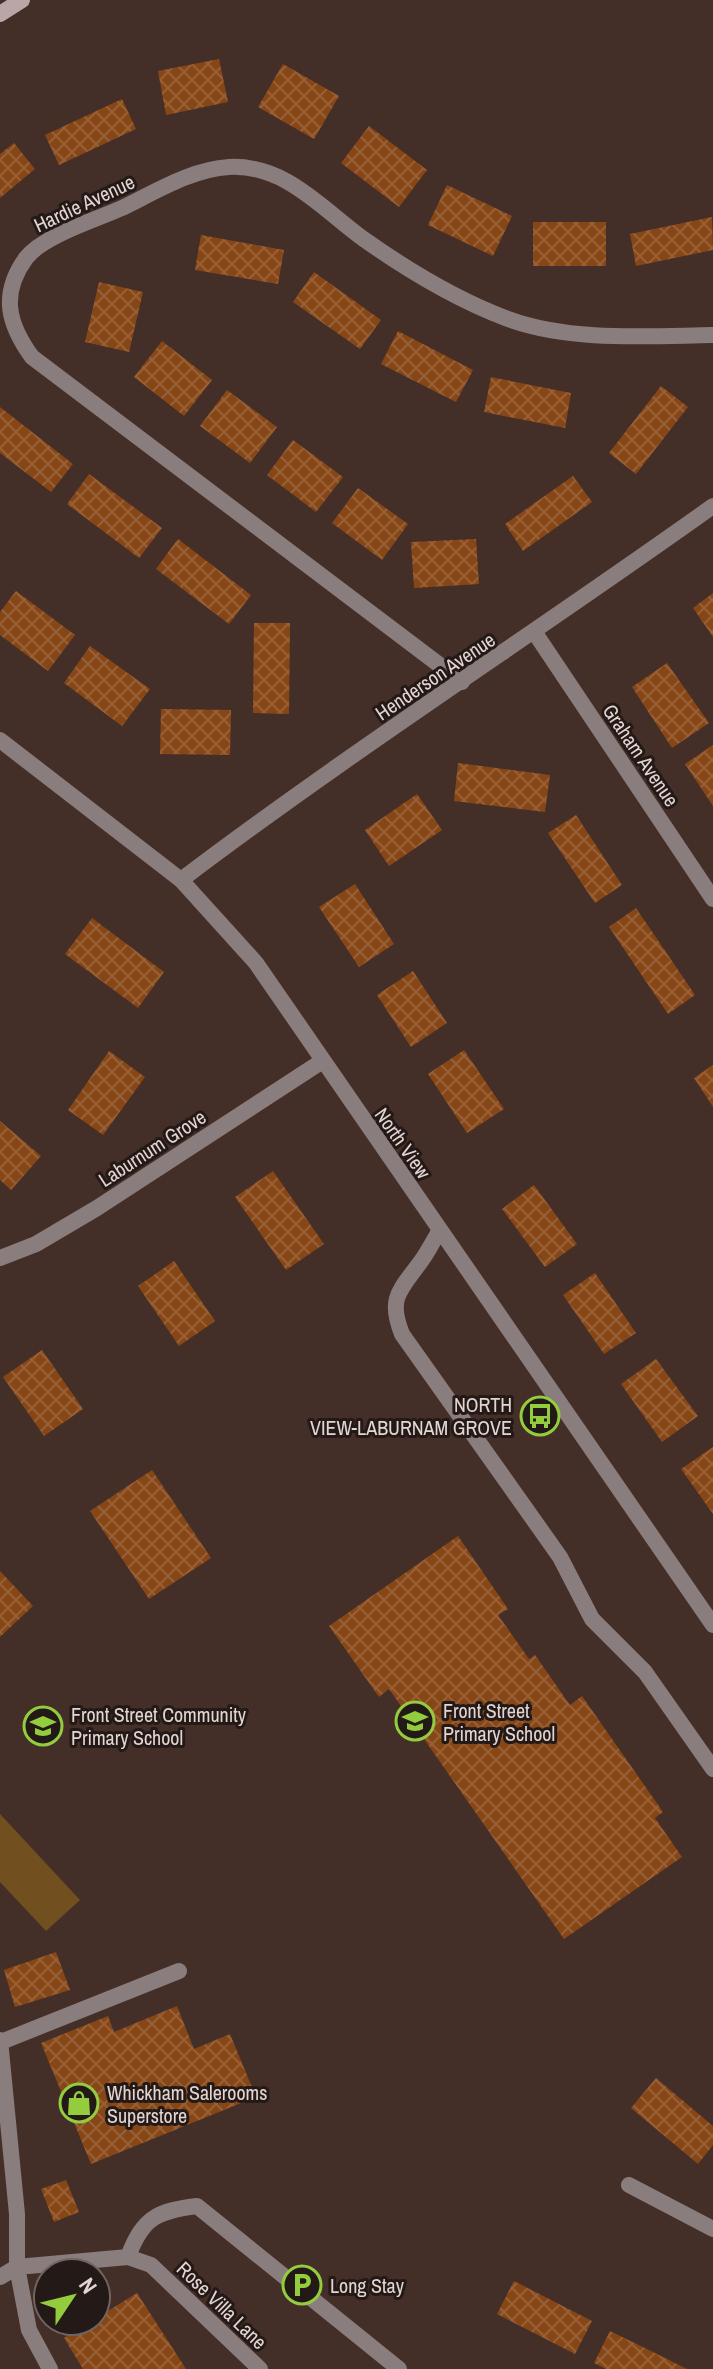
<svg xmlns="http://www.w3.org/2000/svg" width="713" height="2369" font-family="'Archivo Narrow',sans-serif">
  <defs>
    <pattern id="building-cross-hatch" width="8" height="8" patternUnits="userSpaceOnUse" patternTransform="scale(2)"><rect width="8" height="8" fill="#874615"/><path d="M0 0l8 8M0 8l8-8" fill="none" stroke="#986036"/></pattern>
  </defs>
  <rect width="100%" height="100%" fill="#442e28"/>
  <path fill="#724f1f" d="M0 1814 80 1900 46 1931 0 1882Z"/>
  <g fill="url(#building-cross-hatch)">
    <path d="M219 59 228 102 166 115 158 71Z"/>
    <path d="M283 64 339 96 314 139 258 107Z"/>
    <path d="M122 99 136 129 59 165 45 135Z"/>
    <path d="M369 126 427 170 399 207 341 163Z"/>
    <path d="M14 143 35 169 0 198V154Z"/>
    <path d="M447 185 512 216 493 256 428 225Z"/>
    <path d="M712 217 713 250 636 266 630 234Z"/>
    <rect x="533" y="222" width="73" height="44"/>
    <path d="M201 235 284 250 278 284 195 270Z"/>
    <path d="M314 272 381 320 360 349 293 302Z"/>
    <path d="M99 282 143 292 129 352 85 342Z"/>
    <path d="M398 331 473 370 456 402 381 364Z"/>
    <path d="M162 341 212 380 184 416 134 377Z"/>
    <path d="M491 377 571 393 565 428 484 412Z"/>
    <path d="M661 386 688 407 636 474 609 453Z"/>
    <path d="M227 390 277 427 250 463 200 426Z"/>
    <path d="M0 407 73 464 51 492 0 453Z"/>
    <path d="M293 440 343 477 316 512 267 475Z"/>
    <path d="M89 474 162 528 139 558 67 504Z"/>
    <path d="M573 476 592 502 523 551 505 524Z"/>
    <path d="M358 488 408 524 382 560 332 523Z"/>
    <path d="M178 539 251 595 229 624 156 569Z"/>
    <path d="M476 539 479 584 414 588 411 542Z"/>
    <path d="M16 591 75 635 48 671 0 635V612Z"/>
    <path d="M713 593V637L693 608Z"/>
    <path d="M254 623H290L289 714 253 713Z"/>
    <path d="M90 646 150 689 122 726 64 683Z"/>
    <path d="M667 663 709 723 672 748 632 687Z"/>
    <path d="M161 709 231 710 230 755 160 754Z"/>
    <path d="M713 745V806L685 764Z"/>
    <path d="M458 763 550 775 545 812 454 801Z"/>
    <path d="M417 794 442 830 389 866 365 830Z"/>
    <path d="M576 815 622 885 595 903 548 833Z"/>
    <path d="M355 884 394 944 359 967 319 907Z"/>
    <path d="M636 908 695 995 668 1014 609 927Z"/>
    <path d="M92 918 164 972 138 1008 65 954Z"/>
    <path d="M413 971 447 1023 411 1047 377 995Z"/>
    <path d="M464 1050 504 1109 467 1133 428 1074Z"/>
    <path d="M109 1051 145 1077 103 1135 68 1110Z"/>
    <path d="M713 1065V1107L694 1078Z"/>
    <path d="M0 1121 41 1156 11 1190 0 1180Z"/>
    <path d="M273 1171 324 1244 286 1270 235 1197Z"/>
    <path d="M534 1185 577 1244 545 1267 502 1209Z"/>
    <path d="M174 1261 215 1321 179 1346 138 1286Z"/>
    <path d="M595 1273 636 1333 604 1354 563 1295Z"/>
    <path d="M42 1350 83 1409 44 1436 3 1377Z"/>
    <path d="M656 1359 698 1416 662 1442 621 1384Z"/>
    <path d="M713 1447V1514L681 1469Z"/>
    <path d="M152 1470 211 1558 149 1599 90 1511Z"/>
    <path d="M458 1536 508 1609 498 1615 529 1659 535 1655 570 1705 582 1696 663 1812 655 1818 682 1857 564 1939 389 1689 379 1697 329 1626Z"/>
    <path d="M0 1571 33 1606 0 1637Z"/>
    <path d="M56 1952 70 1990 15 2007 4 1970Z"/>
    <path d="M177 2006 194 2049 230 2034 256 2097 91 2164 41 2043 108 2016 114 2032Z"/>
    <path d="M656 2078 713 2126V2145L698 2164 631 2108Z"/>
    <path d="M66 2180 79 2212 54 2222 41 2189Z"/>
    <path d="M514 2281 592 2321 575 2354 497 2314Z"/>
    <path d="M137 2293 186 2369H83L64 2338Z"/>
    <path d="M610 2331 651 2351 687 2369H606L594 2363Z"/>
  </g>
  <g fill="none" stroke-linecap="round" stroke-linejoin="round">
    <g stroke="#8a7d7d" stroke-width="16">
      <path d="M440 1230C433 1241 427 1254 419 1264 399 1291 388 1299 402 1334L560 1557 592 1619 645 1672 713 1769"/>
      <path d="M1 2042 179 1971"/>
      <path d="M128 2257C142 2218 157 2211 197 2206L399 2369"/>
    </g>
    <g stroke="#8a7d7d" stroke-width="16">
      <path d="M535 633 713 899"/>
      <path d="M462 682 32 357C8 324 0 294 26 258 43 236 95 220 122 208 155 192 192 169 229 167 286 164 323 210 365 240 409 271 457 300 508 319 571 342 647 336 713 335"/>
      <path d="M0 740 181 880 256 963 713 1625"/>
      <path d="M181 880C354 749 537 632 713 506"/>
      <path d="M0 1258 36 1244 97 1208 321 1062"/>
      <path d="M0 2040 17 2214V2267L29 2330 50 2369"/>
      <path d="M629 2185 713 2229"/>
      <path d="M0 2277 17 2267 128 2257 151 2265 260 2369"/>
    </g>
    <path stroke="#baa6a7" stroke-width="16" d="M0 14 22 0"/>
  </g>
  <defs>
    <symbol id="bus-ring" viewBox="-11 -11 22 22"><circle r="9.5" fill="#231916" stroke="#93cd3d" stroke-width="1.5"/><path d="M-5-6H5V4H4V6H2V4H-2V6H-4V4H-5ZM-3.5-4V0h7V-4ZM-3.5 1.2v1.5H-2V1.2ZM2 1.2v1.5H3.5V1.2Z" fill="#93cd3d"/></symbol>
    <symbol id="school-ring" viewBox="-11 -11 22 22"><circle r="9.5" fill="#231916" stroke="#93cd3d" stroke-width="1.5"/><path d="M0-5L7-2L0 1L-7-2ZM-4 1L0 2.5L4 1V4Q0 6-4 4Z" fill="#93cd3d"/></symbol>
    <symbol id="shop-ring" viewBox="-11 -11 22 22"><circle r="9.5" fill="#231916" stroke="#93cd3d" stroke-width="1.5"/><path d="M-5-2.5h2.3a2.7 3.5 0 0 1 5.4 0H5L5.5 6h-11ZM-1.5-2.5h3a1.5 2.3 0 0 0-3 0Z" fill="#93cd3d"/></symbol>
    <symbol id="parking-ring" viewBox="-11 -11 22 22"><circle r="9.5" fill="#231916" stroke="#93cd3d" stroke-width="1.5"/><path d="M-3.5-5.5H1a3.5 3.5 0 0 1 0 7H-1V5.5H-3.5ZM-1-3.4V-.6H.8a1.4 1.4 0 0 0 0-2.8Z" fill="#93cd3d"/></symbol>
  </defs>
  <g fill-rule="evenodd">
    <use href="#bus-ring" x="518" y="1394" width="44" height="44"/>
    <use href="#school-ring" x="393" y="1699" width="44" height="44"/>
    <use href="#school-ring" x="21" y="1704" width="44" height="44"/>
    <use href="#shop-ring" x="57" y="2081" width="44" height="44"/>
    <use href="#parking-ring" x="280" y="2263" width="44" height="44"/>
  </g>
  <g text-anchor="middle" dominant-baseline="central" stroke-width="6" stroke-linejoin="round" paint-order="stroke">
    <g font-size="20" fill="#e4d5d2" stroke="#231916">
      <text transform="translate(84 203) rotate(-25)">Hardie Avenue</text>
      <text transform="translate(435 676) rotate(-34)">Henderson Avenue</text>
      <text transform="translate(641 755) rotate(56)">Graham Avenue</text>
      <text transform="translate(403 1143) rotate(55)">North View</text>
      <text transform="translate(152 1148) rotate(-33)">Laburnum Grove</text>
      <text transform="translate(222 2305) rotate(44)">Rose Villa Lane</text>
    </g>
    <g font-size="20" fill="#e4d5d2" stroke="#231916" text-anchor="start">
      <text x="512" y="1404" text-anchor="end">NORTH<tspan x="512" dy="23">VIEW-LABURNAM GROVE</tspan></text>
      <text x="443" y="1710">Front Street<tspan x="443" dy="23">Primary School</tspan></text>
      <text x="71" y="1714">Front Street Community<tspan x="71" dy="23">Primary School</tspan></text>
      <text x="107" y="2092">Whickham Salerooms<tspan x="107" dy="23">Superstore</tspan></text>
      <text x="330" y="2285">Long Stay</text>
    </g>
  </g>
  <g transform="translate(72 2297) rotate(55)"><circle r="38" fill="#231916" stroke="#706461" stroke-width="2"/>
  <path d="M0-6L14 30L0 20L-14 30Z" fill="#93cd3d"/>
  <text y="-12" font-size="22" font-weight="bold" text-anchor="middle" fill="#e4d5d2">N</text>
  </g>
</svg>
